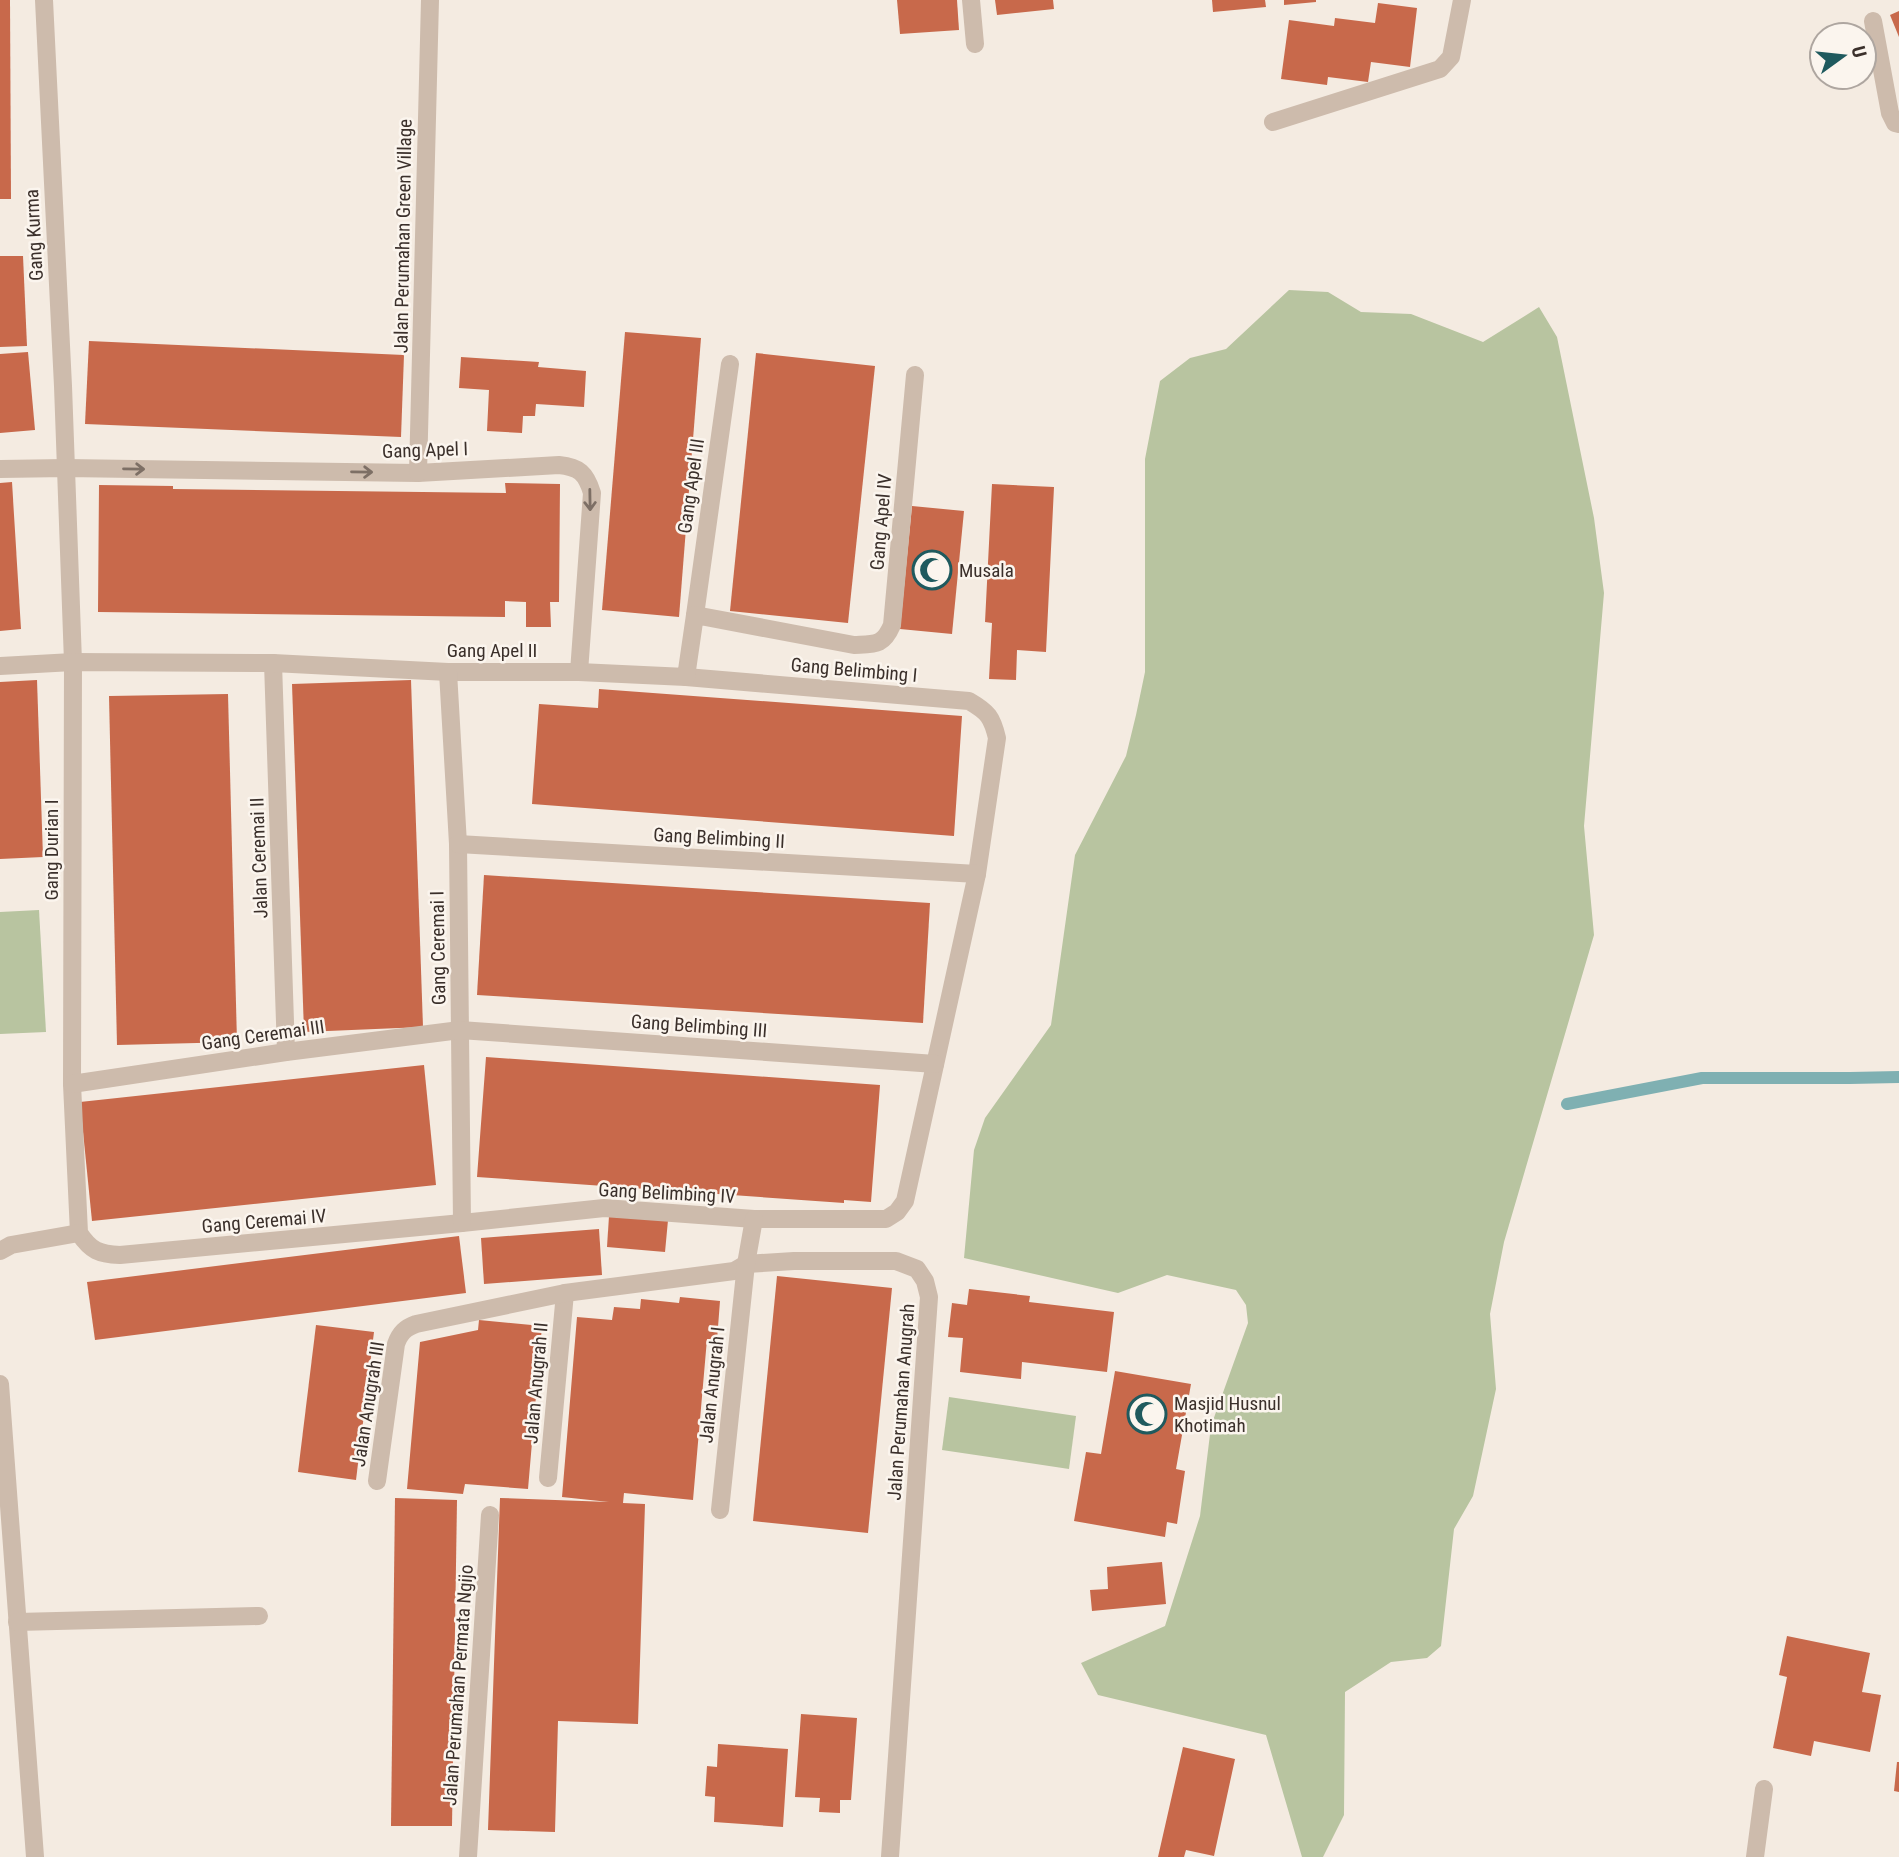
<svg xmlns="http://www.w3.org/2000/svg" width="1899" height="1857" font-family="'Roboto Condensed',sans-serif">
  <rect width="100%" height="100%" fill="#f4ebe1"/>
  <g fill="#b8c4a0">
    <path d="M1289 290 1328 292 1361 312 1411 314 1483 342 1539 307 1557 337 1594 518 1604 593 1584 826 1594 935 1504 1242 1490 1314 1496 1389 1473 1496 1454 1529 1441 1646 1427 1658 1391 1662 1345 1692 1344 1815 1323 1857H1302L1266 1735 1098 1695 1081 1663 1165 1626 1200 1516 1211 1426 1248 1323 1246 1305 1236 1290 1167 1275 1118 1293 964 1258 974 1150 985 1118 1051 1025 1075 855 1126 756 1136 715 1145 672V459L1160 381 1190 358 1226 349Z"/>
    <path d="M39 910 46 1032 0 1034V912Z"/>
    <path d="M949 1397 1076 1416 1069 1469 942 1450Z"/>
  </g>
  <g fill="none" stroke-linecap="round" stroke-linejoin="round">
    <path stroke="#7fb0b2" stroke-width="12" d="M1567 1104 1702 1078H1850L1899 1077"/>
  </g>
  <g fill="#c8694b">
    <path d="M0 0H10L11 199H0Z"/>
    <path d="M897 0H957L959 30 900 34Z"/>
    <path d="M995 0H1053L1054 9 997 15Z"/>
    <path d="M1212 0H1265L1266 7 1213 12Z"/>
    <path d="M1284 0H1316V2L1284 5Z"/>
    <path d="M1378 3 1417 8 1410 67 1371 62 1368 82 1328 77 1327 85 1281 79 1289 20 1334 26 1335 18 1375 23Z"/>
    <path d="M1899 11V37L1890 15Z"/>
    <path d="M0 256H23L27 346 0 347Z"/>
    <path d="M625 332 701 338 679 617 602 610Z"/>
    <path d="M89 341 404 355 401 437 85 424Z"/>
    <path d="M28 352 35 430 0 433V354Z"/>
    <path d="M756 353 875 366 848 623 730 611Z"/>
    <path d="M461 357 539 362 538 367 586 371 584 407 536 404 535 416H523L522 433 487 431 489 390 459 388Z"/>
    <path d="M12 482 21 629 0 631V483Z"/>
    <path d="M505 483 560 484 559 602H550L551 627H526V602L505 601V617L98 612 99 485 173 486V489L506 493Z"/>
    <path d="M992 484 1054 487 1046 652 1017 650 1016 680 989 679 992 623 985 622Z"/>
    <path d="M912 506 964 511 952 634 900 629Z"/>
    <path d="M37 680 43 857 0 859V682Z"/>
    <path d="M411 680 423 1027 304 1032 292 684Z"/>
    <path d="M599 689 962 716 954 836 532 804 539 704 598 708Z"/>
    <path d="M228 694 237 1042 117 1045 109 696Z"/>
    <path d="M484 875 930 903 923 1023 477 995Z"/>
    <path d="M486 1057 880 1085 871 1202 844 1200V1203L477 1177Z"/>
    <path d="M424 1065 436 1185 92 1221 80 1102Z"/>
    <path d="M609 1216 668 1220 665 1252 607 1247Z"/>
    <path d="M599 1229 602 1275 484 1284 481 1238Z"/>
    <path d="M459 1236 466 1293 95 1340 87 1282Z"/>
    <path d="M777 1276 892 1288 868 1533 753 1521Z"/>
    <path d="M969 1289 1030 1296 1029 1302 1114 1312 1107 1372 1022 1362 1021 1379 960 1372 963 1338 948 1337 952 1303 967 1305Z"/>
    <path d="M680 1297 720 1301 717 1340 707 1339 693 1500 624 1493 623 1503 645 1504 638 1724 558 1721 555 1832 488 1830 500 1498 609 1502 562 1497 577 1317 612 1320 614 1307 640 1309 641 1299 679 1303Z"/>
    <path d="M479 1320 542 1326 528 1489 465 1484 463 1494 407 1489 420 1342 478 1330Z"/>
    <path d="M316 1325 374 1332 356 1480 298 1472Z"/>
    <path d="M1115 1371 1191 1384 1176 1469 1185 1471 1177 1524 1167 1522 1165 1537 1074 1521 1086 1452 1101 1454Z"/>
    <path d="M395 1498 457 1500 452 1826H391Z"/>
    <path d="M1162 1562 1166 1604 1092 1611 1090 1590 1108 1589 1107 1567Z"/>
    <path d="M1787 1636 1870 1653 1862 1692 1881 1695 1870 1752 1814 1741 1811 1756 1773 1748 1787 1677 1779 1675Z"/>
    <path d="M801 1714 857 1718 851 1800H840V1813L819 1812 820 1798 795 1797Z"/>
    <path d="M718 1744 788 1749 783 1827 714 1822 715 1797 705 1796 707 1766 717 1767Z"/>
    <path d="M1183 1747 1235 1759 1214 1856 1186 1850 1184 1857H1158Z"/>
    <path d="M1897 1762H1899V1792L1894 1791Z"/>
  </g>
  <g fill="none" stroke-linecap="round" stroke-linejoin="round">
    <g stroke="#cdbbac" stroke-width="18">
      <path d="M44 0 63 386 73 662 72 1084 79 1233C91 1251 99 1254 120 1255L462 1223 604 1208 754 1219H886L897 1212 905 1201 977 874 997 738C992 717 988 712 969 701L686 677"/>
      <path d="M971 0 975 44"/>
      <path d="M1873 21 1890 113 1895 123 1899 124"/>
      <path d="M1273 122 1440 69 1451 57 1462 0"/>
      <path d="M0 469 66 468 418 473 559 465C579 467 586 473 592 493L579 672"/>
      <path d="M418 473 430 0"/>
      <path d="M695 615 730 364"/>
      <path d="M273 663 286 1052"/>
      <path d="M0 666 73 662 273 663 448 672H579L686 677 695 615 854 645C875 644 883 646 892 625L915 375"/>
      <path d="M448 672 458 844 462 1223"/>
      <path d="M458 844 977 874"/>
      <path d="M72 1084 286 1052 460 1030 935 1064"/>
      <path d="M0 1251 11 1245 79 1233"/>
      <path d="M0 1384 35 1857"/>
      <path d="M548 1478 565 1293"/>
      <path d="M377 1481 396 1344C400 1333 405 1328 416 1324L565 1293 734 1271 746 1264 794 1261H896L917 1269 925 1281 929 1297 890 1857"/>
      <path d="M720 1510 746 1264 754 1219"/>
      <path d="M17 1622 259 1616"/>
      <path d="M468 1857 490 1515"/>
      <path d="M1755 1857 1764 1789"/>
    </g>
  </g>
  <defs><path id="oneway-shaft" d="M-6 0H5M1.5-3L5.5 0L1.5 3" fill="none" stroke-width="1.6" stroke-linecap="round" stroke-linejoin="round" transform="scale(1.75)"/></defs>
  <g stroke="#7d6f65">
    <use href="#oneway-shaft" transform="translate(134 469) rotate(1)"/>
    <use href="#oneway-shaft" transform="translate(362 472) rotate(1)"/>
    <use href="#oneway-shaft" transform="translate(590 500) rotate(89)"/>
  </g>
  <defs>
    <symbol id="mosque-ring" viewBox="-11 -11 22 22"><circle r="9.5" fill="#fbf5ee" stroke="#1f5a5e" stroke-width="1.5"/><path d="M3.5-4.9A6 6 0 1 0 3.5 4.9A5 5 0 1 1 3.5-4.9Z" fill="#1f5a5e"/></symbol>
  </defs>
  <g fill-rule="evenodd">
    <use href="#mosque-ring" x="910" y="548" width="44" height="44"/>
    <use href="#mosque-ring" x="1125" y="1392" width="44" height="44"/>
  </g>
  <g text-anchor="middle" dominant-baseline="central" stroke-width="5" stroke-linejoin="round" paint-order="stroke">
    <g font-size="19" fill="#3b302b" stroke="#fbf5ee">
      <text transform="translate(34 235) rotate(-93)">Gang Kurma</text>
      <text transform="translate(403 236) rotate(-89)">Jalan Perumahan Green Village</text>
      <text transform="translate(425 450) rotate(-2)">Gang Apel I</text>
      <text transform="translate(691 486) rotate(-82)">Gang Apel III</text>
      <text transform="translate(881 522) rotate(-85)">Gang Apel IV</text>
      <text x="492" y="650">Gang Apel II</text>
      <text transform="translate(854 670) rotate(5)">Gang Belimbing I</text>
      <text transform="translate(719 838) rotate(3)">Gang Belimbing II</text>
      <text transform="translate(51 850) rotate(-90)">Gang Durian I</text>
      <text transform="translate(259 858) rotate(-92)">Jalan Ceremai II</text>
      <text transform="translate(438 948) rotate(-91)">Gang Ceremai I</text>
      <text transform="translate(699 1026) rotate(4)">Gang Belimbing III</text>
      <text transform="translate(263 1035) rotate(-8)">Gang Ceremai III</text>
      <text transform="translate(667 1193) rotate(3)">Gang Belimbing IV</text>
      <text transform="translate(264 1221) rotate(-5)">Gang Ceremai IV</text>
      <text transform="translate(536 1383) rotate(-85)">Jalan Anugrah II</text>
      <text transform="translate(712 1385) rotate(-84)">Jalan Anugrah I</text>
      <text transform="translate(901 1402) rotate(-86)">Jalan Perumahan Anugrah</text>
      <text transform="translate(368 1404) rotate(-81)">Jalan Anugrah III</text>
      <text transform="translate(458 1685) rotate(-86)">Jalan Perumahan Permata Ngijo</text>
    </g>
    <g font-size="19" fill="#3b302b" stroke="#fbf5ee" text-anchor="start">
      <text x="959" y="570">Musala</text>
      <text x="1174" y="1403">Masjid Husnul<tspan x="1174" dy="22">Khotimah</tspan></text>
    </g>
  </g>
  <g transform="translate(1843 56) rotate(75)"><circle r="33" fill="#fbf5ee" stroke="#aea6a0" stroke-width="2"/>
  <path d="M0-5L12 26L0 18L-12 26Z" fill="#1f5a5e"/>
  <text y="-10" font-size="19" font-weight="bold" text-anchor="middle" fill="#3b302b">U</text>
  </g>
</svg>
